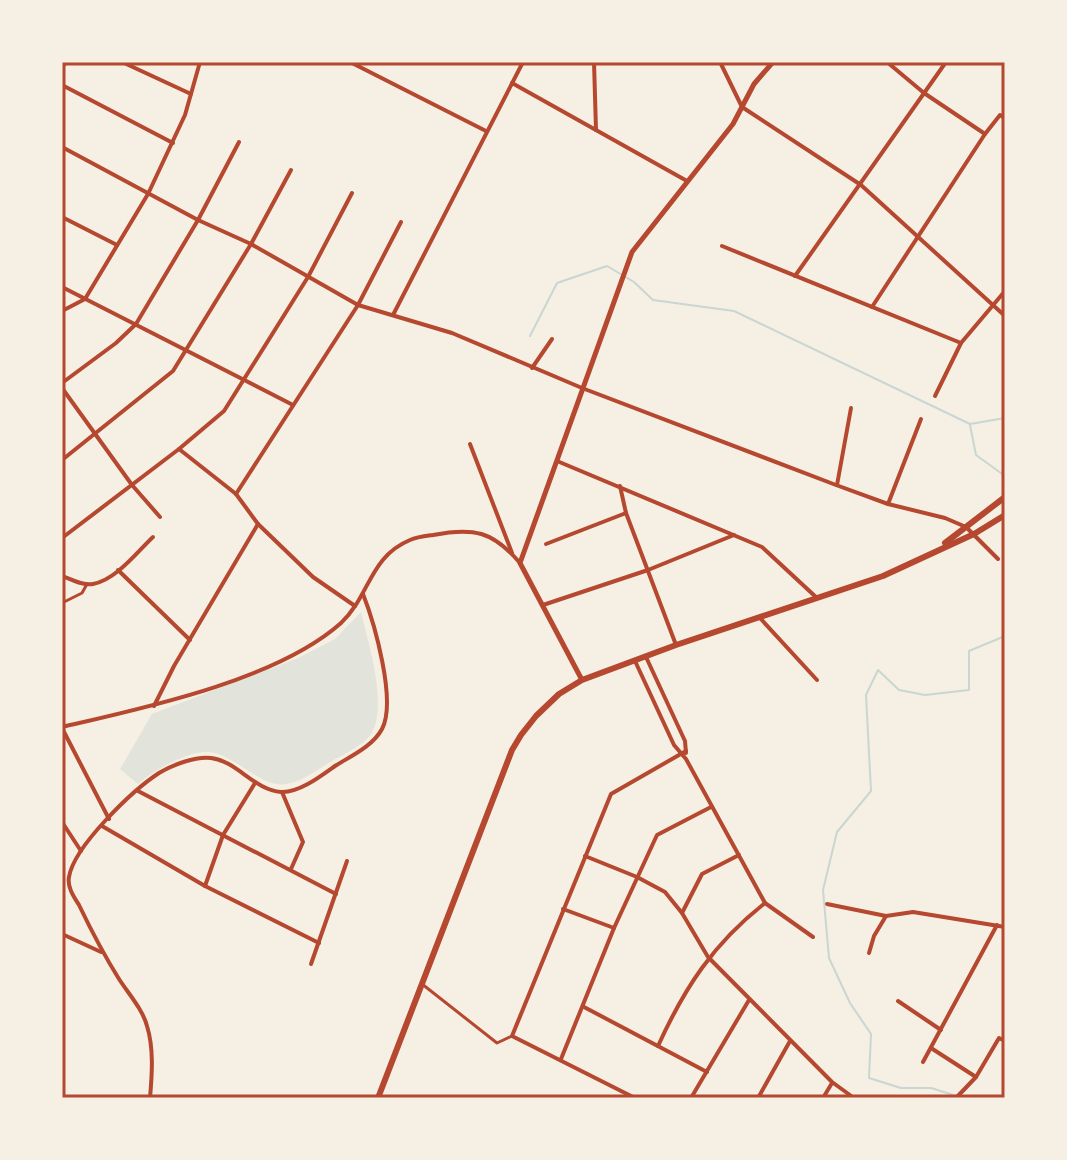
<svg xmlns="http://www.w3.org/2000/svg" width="1067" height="1160" font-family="'Crimson Pro',serif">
  <rect width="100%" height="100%" fill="#f6efe4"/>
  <path fill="#e2e4dc" d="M361 612C368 642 391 713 368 738 358 748 340 756 327 764 312 773 295 787 276 784 253 779 232 755 210 752 190 750 152 771 138 784L120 769 152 714 298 658 335 639Z"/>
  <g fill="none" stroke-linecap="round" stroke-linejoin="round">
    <g stroke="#c9d6d2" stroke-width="2">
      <path d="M530 336 557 283 607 266 634 282 653 300 734 311 970 424 1005 418"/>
      <path d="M970 425 976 455 1005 476"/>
      <path d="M963 1098 931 1088H901L869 1078 871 1034 850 1003 829 958 823 890 837 832 871 791 866 695 878 670 899 690 925 695 969 690V651L1005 636"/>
    </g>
    <g stroke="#b5482f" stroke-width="3">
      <path d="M62 603 82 593 87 584"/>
      <path d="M422 984 497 1043 512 1036"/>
    </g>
    <g stroke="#b5482f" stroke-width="4">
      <path d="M122 62 191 94"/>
      <path d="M350 62 486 131"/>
      <path d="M594 62 596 130"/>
      <path d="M720 62 742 107 861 185 1005 316"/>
      <path d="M887 62 924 93 985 134"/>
      <path d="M62 69 65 62"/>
      <path d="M512 83 687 181"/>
      <path d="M62 85 173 143"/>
      <path d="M62 147 198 220 251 244 358 305 452 333 582 388 836 485 888 504 945 518 966 527 998 559"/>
      <path d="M62 217 117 245"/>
      <path d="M722 246 961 343"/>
      <path d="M795 276 946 62"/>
      <path d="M62 287 293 405"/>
      <path d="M872 307 985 134 1000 115 1005 118"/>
      <path d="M62 311 85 299 148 194 185 115 200 62"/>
      <path d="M393 315 523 62"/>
      <path d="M532 368 552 339"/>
      <path d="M62 383 116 343 136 324 198 220 239 142"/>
      <path d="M62 388 132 485 160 517"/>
      <path d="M935 396 961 343 1005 291"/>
      <path d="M470 444 512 553"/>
      <path d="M179 449 236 494 258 524 313 577 355 606"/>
      <path d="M62 460 173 371 251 244 291 170"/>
      <path d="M557 461 762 547 817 598"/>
      <path d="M837 485 851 408"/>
      <path d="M620 486 626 513 676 645"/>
      <path d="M236 494 358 305 401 222"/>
      <path d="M888 504 921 419"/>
      <path d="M62 538 179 449 224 411 308 277 352 193"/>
      <path d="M546 544 626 513"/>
      <path d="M118 570 190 640"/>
      <path d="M62 576C71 579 82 586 93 584 116 580 137 552 153 537"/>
      <path d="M543 605 648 570 734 535"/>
      <path d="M760 618 817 680"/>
      <path d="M646 657 685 741 686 753"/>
      <path d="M635 661 674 745 686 759 765 903 813 937"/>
      <path d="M154 706 174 666 258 524"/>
      <path d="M62 727C145 708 277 680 341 623 370 596 369 557 410 540 417 537 426 536 433 535 473 527 493 531 520 563"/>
      <path d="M62 728 109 819"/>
      <path d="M138 791 336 894"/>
      <path d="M282 792 303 842 291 869"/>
      <path d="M62 822 81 851"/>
      <path d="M102 826 205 886 319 943"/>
      <path d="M585 856 637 877 665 892 682 913 708 957 832 1082 854 1098"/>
      <path d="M205 886 223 835 255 783"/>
      <path d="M827 904 886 916 913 912 1005 927"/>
      <path d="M563 909 614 928"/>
      <path d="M682 913 702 874 739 855"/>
      <path d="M62 934 101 952"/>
      <path d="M869 953 874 936 886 916"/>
      <path d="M311 964 347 861"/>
      <path d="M898 1001 941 1030"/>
      <path d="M584 1007 707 1072"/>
      <path d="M658 1046C685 987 713 944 765 903"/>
      <path d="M931 1048 976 1077"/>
      <path d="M561 1059 614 928 657 835 711 807"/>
      <path d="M923 1062 997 925"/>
      <path d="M150 1098C152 1075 154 1048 147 1026 143 1010 128 993 119 979 104 955 91 930 79 905 74 897 67 887 69 877 74 846 133 790 159 773 172 765 196 756 211 758 237 761 254 790 281 792 299 793 321 776 335 766 351 756 373 746 382 729 397 701 374 622 363 594"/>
      <path d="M635 1098 512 1036 611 794 686 751"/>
      <path d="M691 1098 749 1000"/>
      <path d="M758 1098 790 1041"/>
      <path d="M823 1098 832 1083"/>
      <path d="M956 1098 976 1077 999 1038 1005 1041"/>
    </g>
    <path stroke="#b5482f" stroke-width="5" d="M582 680 520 563 632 252 733 124 754 84 773 62"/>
    <g stroke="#b5482f" stroke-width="6">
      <path d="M945 543 1005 497"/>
      <path d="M378 1098 512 750 521 735 536 716 559 694 582 680 676 645 883 576 974 534 1005 515"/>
    </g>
  </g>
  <rect width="1067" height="1160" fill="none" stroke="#f6efe4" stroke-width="128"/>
  <rect x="64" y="64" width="939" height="1032" fill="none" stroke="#b5482f" stroke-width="3"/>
</svg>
